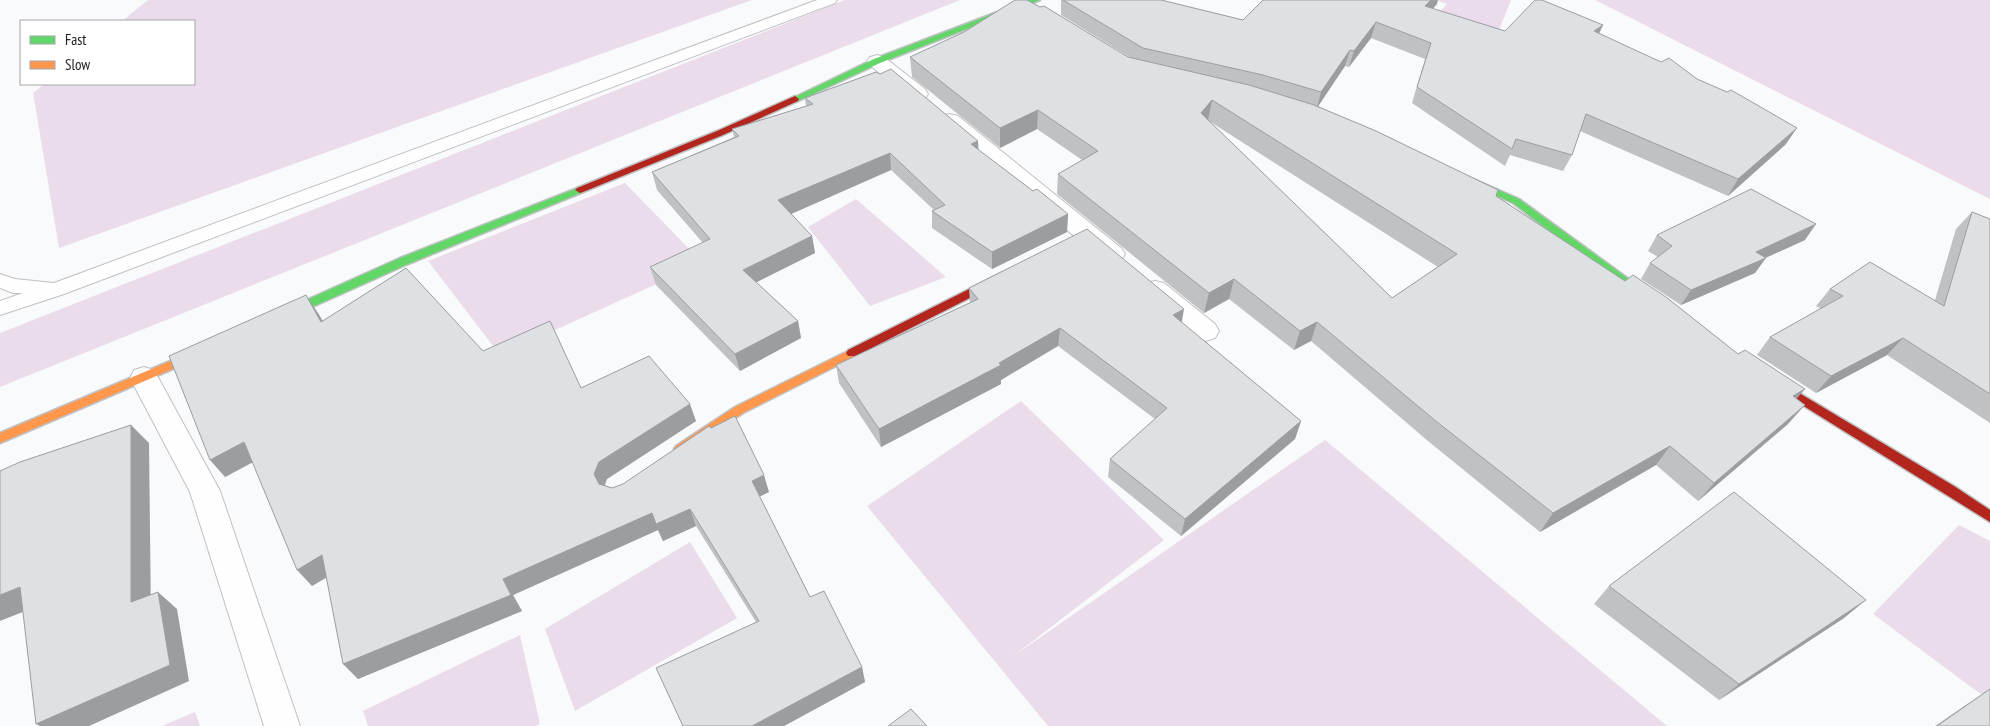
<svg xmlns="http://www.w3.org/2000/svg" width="1990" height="726" font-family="'PT Sans Narrow',sans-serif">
  <rect width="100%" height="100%" fill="#f9fafc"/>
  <g fill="#ebdceb">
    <path d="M148 0H752L59 248 33 93 44 84H194V21H122Z"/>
    <path d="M845 0H960L0 387V333Z"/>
    <path d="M1436 0H1511L1499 30 1431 21 1447 4Z"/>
    <path d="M1595 0H1990V199Z"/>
    <path d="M625 183 703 263 500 355 428 261Z"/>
    <path d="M856 199 946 277 870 306 808 227Z"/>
    <path d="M1021 401 1164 540 1012 657 1325 440 1667 726H1048L867 506Z"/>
    <path d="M1959 525 1990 541V701L1873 614Z"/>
    <path d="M690 542 737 618 575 711 545 629Z"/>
    <path d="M520 635 540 724 536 726H368L363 711Z"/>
    <path d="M195 712 200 726H162Z"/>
  </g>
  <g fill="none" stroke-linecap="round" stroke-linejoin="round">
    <defs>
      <path id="lane" d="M817 0H837L835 3 64 294 0 315V301L23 293H13L0 288V274L15 279 54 283Z"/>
      <g id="street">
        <path d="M877 55 884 57 925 89 928 94 925 99 917 101 909 99 870 65 867 61 870 57Z"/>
        <path d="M950 114 958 116 1121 248 1125 254 1121 260 1112 263 1103 260 942 126 939 121 942 116Z"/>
        <path d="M1155 281 1164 283 1215 324 1219 331 1215 338 1206 341 1197 338 1146 297 1142 290 1146 283Z"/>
        <path d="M144 367 154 370 220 491 300 726H264L190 492 130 378 134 370Z"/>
      </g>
      <g id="fast">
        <path d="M1029 0H1040L880 63 798 101 795 102 791 99 874 59Z"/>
        <path d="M1464 175 1519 199 1630 280 1631 283 1630 286H1622L1513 203 1461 180 1459 178Z"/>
        <path d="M580 187 583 188 585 190 583 192 408 264 281 321 277 322 272 318 273 315 400 258Z"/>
      </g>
      <g id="slow">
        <path d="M206 346 210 347 212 350 210 353 0 443V433Z"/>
        <path d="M852 349 856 350 858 353 856 356 743 413 684 452 680 454 676 452 674 449 676 446 735 407Z"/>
      </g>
      <g id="jam">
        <path d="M795 96 799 99 798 101 723 135 583 192 580 193 575 190 577 188 717 131Z"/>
        <path d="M1003 272 1008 276 1007 279 856 356H848L846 353 848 350Z"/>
        <path d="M1766 373 1954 486 1990 510V522L1762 380 1760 377 1762 374Z"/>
      </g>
    </defs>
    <use href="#lane" stroke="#bfc0c4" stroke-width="2"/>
    <use href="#street" stroke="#bfc0c4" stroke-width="2"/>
    <use href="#fast" stroke="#bfc0c4" stroke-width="3"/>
    <use href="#slow" stroke="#bfc0c4" stroke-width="3"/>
    <use href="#jam" stroke="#bfc0c4" stroke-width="3"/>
    <use href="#lane" fill="#fefeff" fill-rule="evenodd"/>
    <use href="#street" fill="#fefeff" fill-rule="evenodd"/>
    <use href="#fast" fill="#63d668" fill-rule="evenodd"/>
    <use href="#slow" fill="#ff974d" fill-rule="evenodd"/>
    <use href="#jam" fill="#b3261e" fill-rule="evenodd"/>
  </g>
  <g fill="#bfc2c4" fill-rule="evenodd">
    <path d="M1061 0H1161L1243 20 1437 4 1433 9 1505 31 1603 25 1599 34 1786 144 1728 196 1580 131 1572 155 1563 171 1510 155 1505 166 1412 103 1425 59 1371 38 1349 67 1345 66 1318 106 1496 196 1625 281 1738 354 1796 399 1788 424 1698 501 1656 465 1540 532 1428 441 1311 341 1294 350 1229 299 1204 313 1057 194 1058 174 1082 160 1037 129 1000 148 912 77 910 57H1128L1131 58 1061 15ZM1209 121 1438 267 1392 298Z"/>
    <path d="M805 98 978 150 1033 191 1068 214 1067 232 992 269 932 228V211L934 210 891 170 791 214 812 236 815 253 756 282 798 321 801 338 740 371 656 285 650 267 703 243 657 190 652 172 734 137 732 129 806 106Z"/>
    <path d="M1972 212 1990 219V423L1887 355 1816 393 1757 355 1770 337 1821 309 1816 306 1830 289 1935 300 1956 229Z"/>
    <path d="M1657 235 1805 240 1765 258 1755 273 1681 305 1641 279 1650 263 1658 257 1648 251Z"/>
    <path d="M969 288 1182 323 1301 421 1295 439 1181 536 1108 477 1110 459 1155 419 1058 346 1001 380V384L881 447 839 383 836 365 970 303Z"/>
    <path d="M318 313 323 321 483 351 581 388 696 421 607 479 605 485 612 488 769 492 759 496 810 597 862 667 865 682 784 726H683L756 622 696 526 663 541 658 530 513 595 522 611 358 679 326 577 312 586 253 462 225 477Z"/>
    <path d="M1609 586 1844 618 1719 700 1594 604Z"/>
    <path d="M1990 689V726H1935L1967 704Z"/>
  </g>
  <g fill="#9b9ea0">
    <path d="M1431 0H1438L1437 4 1420 22 1425 6Z"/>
    <path d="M1376 22 1371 38 1349 67 1354 51Z"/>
    <path d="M1603 25 1595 41 1594 31Z"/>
    <path d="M1350 50 1345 66 1317 108 1321 92Z"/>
    <path d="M1212 100 1208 120 1201 113Z"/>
    <path d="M1038 110 1037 129 1000 148V128Z"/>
    <path d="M1797 128 1786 144 1728 196 1738 179Z"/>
    <path d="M978 141 979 158 971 144Z"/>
    <path d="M890 153 891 170 782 218 778 200Z"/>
    <path d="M1068 214 1067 232 992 269V252Z"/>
    <path d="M1816 224 1805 240 1752 264 1766 258 1755 273 1681 305 1691 290 1756 252Z"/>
    <path d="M812 236 815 253 747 287 743 270Z"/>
    <path d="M1234 279 1229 299 1204 313 1209 293Z"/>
    <path d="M306 295 318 313 333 340 321 322Z"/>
    <path d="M1184 309 1181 327 1173 315Z"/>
    <path d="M798 321 801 338 740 371 735 354Z"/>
    <path d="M1317 322 1311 341 1294 350 1300 331Z"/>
    <path d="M1060 328 1058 346 1001 380V384L881 447 879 429 999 363Z"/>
    <path d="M1903 338 1887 355 1816 393 1831 376Z"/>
    <path d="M1805 389 1788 409 1793 396Z"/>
    <path d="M690 404 696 421 607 479 602 491 594 474 599 462Z"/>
    <path d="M1805 405 1788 424 1698 501 1714 483Z"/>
    <path d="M1301 421 1295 439 1181 536 1185 519Z"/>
    <path d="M131 425 149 443 151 618 131 602Z"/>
    <path d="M244 442 259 459 225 477 210 460Z"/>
    <path d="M1670 446 1656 465 1540 532 1553 513Z"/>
    <path d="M764 475 769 492 757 498 752 481Z"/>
    <path d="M690 509 696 526 663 541 658 530 513 595 522 611 358 679 343 664 503 579 652 513Z"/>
    <path d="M322 555 336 572 312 586 297 570Z"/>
    <path d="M20 587 43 604 0 621V595Z"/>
    <path d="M158 592 177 609 189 681 89 726H40L36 724Z"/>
    <path d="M1866 600 1844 618 1719 700 1739 684Z"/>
    <path d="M862 667 865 682 784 726H752Z"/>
  </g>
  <g fill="#dee1e4" stroke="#9b9ea0" fill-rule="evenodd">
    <path d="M1015 0H1027L1040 7 1044 6 1128 57 1249 85 1314 105 1376 131 1498 190 1496 196 1625 281 1633 275 1666 297 1738 354 1745 350 1805 389 1793 396 1805 405 1714 483 1670 446 1553 513 1437 422 1317 322 1300 331 1234 279 1209 293 1058 174 1098 151 1038 110 1000 128 910 57 964 32ZM1212 100 1457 254 1392 298 1201 113Z"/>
    <path d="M1063 0H1161L1243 20 1263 0H1431L1425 6 1505 31 1535 0H1542L1603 25 1594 31 1661 62 1669 58 1697 79 1727 92 1731 90 1797 128 1738 179 1586 114 1572 155 1516 139 1512 149 1417 87 1431 43 1376 22 1354 51 1350 50 1321 92 1263 75 1143 48Z"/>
    <path d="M891 69 978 141 971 144 1033 191 1037 189 1068 214 992 252 932 211 945 205 890 153 778 200 812 236 743 270 798 321 735 354 650 267 710 239 652 172 739 136 732 129 813 104 805 98 876 72 880 74Z"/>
    <path d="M1751 189 1816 224 1756 252 1766 258 1691 290 1650 263 1672 246 1657 235Z"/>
    <path d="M1972 212 1990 219V394L1903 338 1831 376 1770 337 1843 296 1830 289 1870 262 1944 306Z"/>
    <path d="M1087 229 1184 309 1173 315 1301 421 1185 519 1110 459 1167 408 1060 328 999 363 1001 365 879 429 836 365 978 299 969 288Z"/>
    <path d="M406 268 483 351 550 321 581 388 649 356 690 404 599 462 594 474 599 484 612 488 623 484 709 426 711 428 735 416 764 475 752 481 810 597 824 591 862 667 752 726H683L656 668 759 621 690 509 656 524 652 513 503 579 511 595 343 664 322 555 297 570 244 442 210 460 169 356 306 295 321 322Z"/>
    <path d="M131 425V602L158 592 170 665 36 724 20 587 0 595V471L20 462Z"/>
    <path d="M1734 492 1866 600 1739 684 1609 586Z"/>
    <path d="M1990 689V726H1937Z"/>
    <path d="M911 709 927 726H888Z"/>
  </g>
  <rect x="20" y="20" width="175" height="65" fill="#ffffff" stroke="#a6a6a9"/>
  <rect x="30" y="36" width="25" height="8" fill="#63d668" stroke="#a6a6a9"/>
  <text x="65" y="45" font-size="15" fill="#202127">Fast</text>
  <rect x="30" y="61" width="25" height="8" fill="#ff974d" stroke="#a6a6a9"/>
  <text x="65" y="70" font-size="15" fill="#202127">Slow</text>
</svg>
